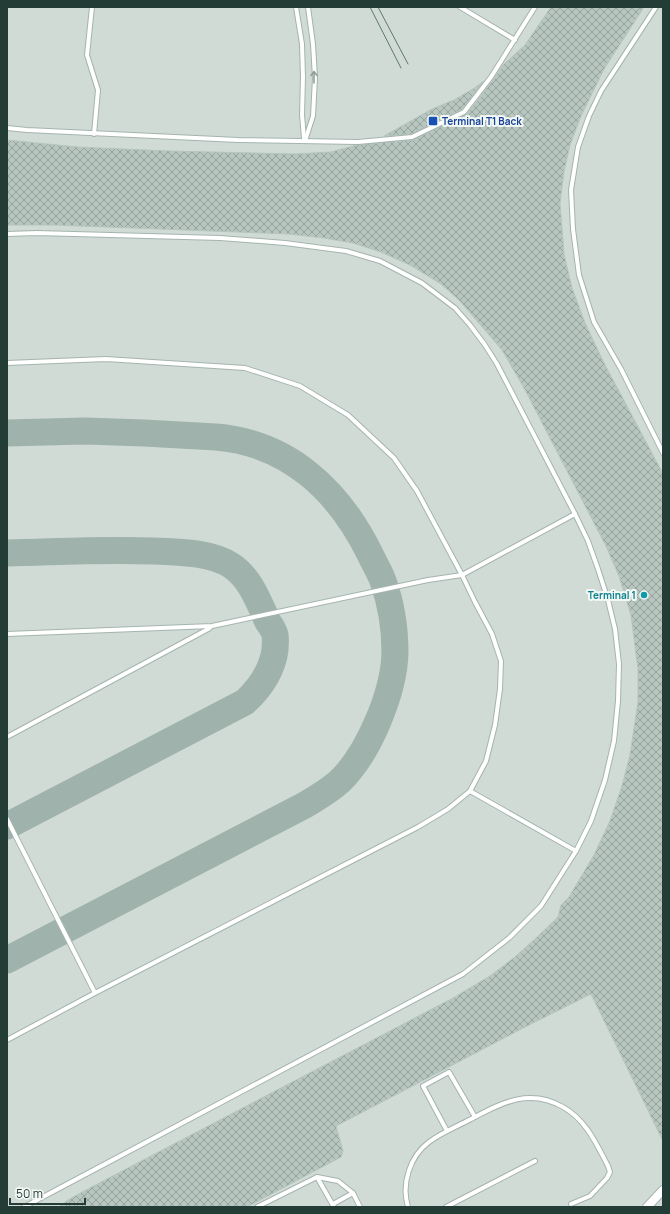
<svg xmlns="http://www.w3.org/2000/svg" width="670" height="1214" font-family="Manrope,sans-serif">
  <defs>
    <pattern id="building-cross-hatch" width="8" height="8" patternUnits="userSpaceOnUse"><rect width="8" height="8" fill="#b8c6c0"/><path d="M0 0l8 8M0 8l8-8" fill="none" stroke="#95a29d"/></pattern>
  </defs>
  <rect width="100%" height="100%" fill="#e2ece7"/>
  <rect fill="#d0dbd6" x="7" y="7" width="656" height="1200"/>
  <g fill="none" stroke-linecap="round" stroke-linejoin="round">
    <g stroke="#a0b2ac" stroke-width="27">
      <path d="M7 433 85 431 144 433 216 437C289 443 339 491 370 554 374 563 380 572 383 581 391 603 395 629 395 653 394 692 369 753 340 781 329 791 317 798 305 805L7 960"/>
      <path d="M7 553C56 552 104 549 153 551 177 552 212 552 232 566 251 579 259 603 268 622 271 626 274 631 275 635 276 640 275 646 275 650 272 671 260 688 245 702L7 826"/>
    </g>
  </g>
  <g fill="url(#building-cross-hatch)" stroke="#b5c5be">
    <path d="M551 7H644L604 69 581 116 570 145 564 171 560 203 564 254 572 288 585 323 604 363 663 474V1141L591 994 527 1026 336 1126 343 1151 341 1157 247 1207H59L68 1200 86 1190 453 998 490 976 515 957 536 938 558 917 561 905 569 897 594 855 610 821 622 786 630 755 638 702V669L631 615 619 576 606 546 524 388 502 350 459 300 441 284 412 266 381 252 353 243 324 238 289 234 55 225H7V140L77 147 169 151 295 154 331 152 357 145 413 140 467 114 494 79 503 65 525 45Z"/>
    <path d="M484 81 462 109 411 134 384 136 432 109 454 100 473 89Z"/>
  </g>
  <g fill="none" stroke-linecap="round" stroke-linejoin="round">
    <defs>
      <g id="lane">
        <path d="M92 7 87 55 98 90 94 134"/>
        <path d="M296 7 302 44 303 77 302 115 304 138"/>
        <path d="M460 7 515 40"/>
        <path d="M656 7 601 91 589 116 578 147 571 190 573 229 579 275 594 322 621 369 663 453"/>
        <path d="M7 128 27 130 238 140 358 142 412 137 464 112 491 77 535 7"/>
        <path d="M305 141 313 116 315 78 313 44 308 7"/>
        <path d="M7 234 37 233 220 238 285 243 346 251 380 261 422 283 455 308 470 325 485 345 497 364 575 514 588 541 598 569 608 600 615 629 619 664 618 701 614 741 605 780 591 821 576 851 541 906 509 938 463 974 24 1207"/>
        <path d="M7 363 106 359 245 368 300 386 348 415 394 458 417 491 462 575 475 602 492 634 501 661 500 689 495 725 486 761 470 791 448 809 418 827 95 993 7 1040"/>
        <path d="M7 634 212 626 428 580 462 575 575 514"/>
        <path d="M7 737 210 628"/>
        <path d="M470 791 576 851"/>
        <path d="M7 819 95 993"/>
        <path d="M447 1131 423 1086 449 1072 475 1117"/>
        <path d="M317 1177 338 1181 353 1193"/>
        <path d="M333 1204 353 1193 360 1207"/>
        <path d="M257 1207 317 1177 334 1207"/>
        <path d="M408 1207C401 1184 410 1156 429 1142 441 1133 456 1127 469 1120 500 1104 528 1087 563 1107 586 1120 596 1143 608 1166L610 1172 607 1178 590 1196 571 1204"/>
        <path d="M446 1207 535 1161"/>
      </g>
      <path id="street" d="M647 1207 663 1190"/>
    </defs>
    <use href="#lane" stroke="#a5b4ae" stroke-width="6"/>
    <use href="#street" stroke="#a5b4ae" stroke-width="10"/>
    <use href="#lane" stroke="#fff" stroke-width="4"/>
    <use href="#street" stroke="#fff" stroke-width="8"/>
    <g stroke="#5d7870" stroke-width="1">
      <path d="M370 7 401 68"/>
      <path d="M378 7 408 64"/>
    </g>
  </g>
  <defs><path id="oneway-shaft" d="M-6 0H5M1.5-3L5.5 0L1.5 3" fill="none" stroke-width="1.6" stroke-linecap="round" stroke-linejoin="round"/></defs>
  <use stroke="#919e9a" href="#oneway-shaft" transform="translate(314 77) rotate(-90)"/>
  <rect fill="#1a4fb4" stroke="#f3f8f5" stroke-width="1.5" x="428" y="116" width="10" height="10" rx="2"/>
  <circle fill="#0f9aa8" stroke="#f3f8f5" stroke-width="1.5" cx="644" cy="595" r="4"/>
  <g text-anchor="middle" dominant-baseline="central" stroke-width="4" stroke-linejoin="round" paint-order="stroke">
    <g font-size="10" font-weight="bold" fill="#164399" stroke="#f3f8f5" text-anchor="start">
      <text x="442" y="121">Terminal T1 Back</text>
    </g>
    <g font-size="10" font-weight="bold" fill="#0d838f" stroke="#f3f8f5" text-anchor="end">
      <text x="636" y="595">Terminal 1</text>
    </g>
  </g>
  <rect width="670" height="1214" fill="none" stroke="#233c35" stroke-width="16"/>
  <path d="M10 1198v6h75v-6" fill="none" stroke="#233c35" stroke-width="2"/>
  <text x="16" y="1198" font-size="12" fill="#233c35" stroke="#f3f8f5" stroke-width="3" paint-order="stroke">50 m</text>
</svg>
